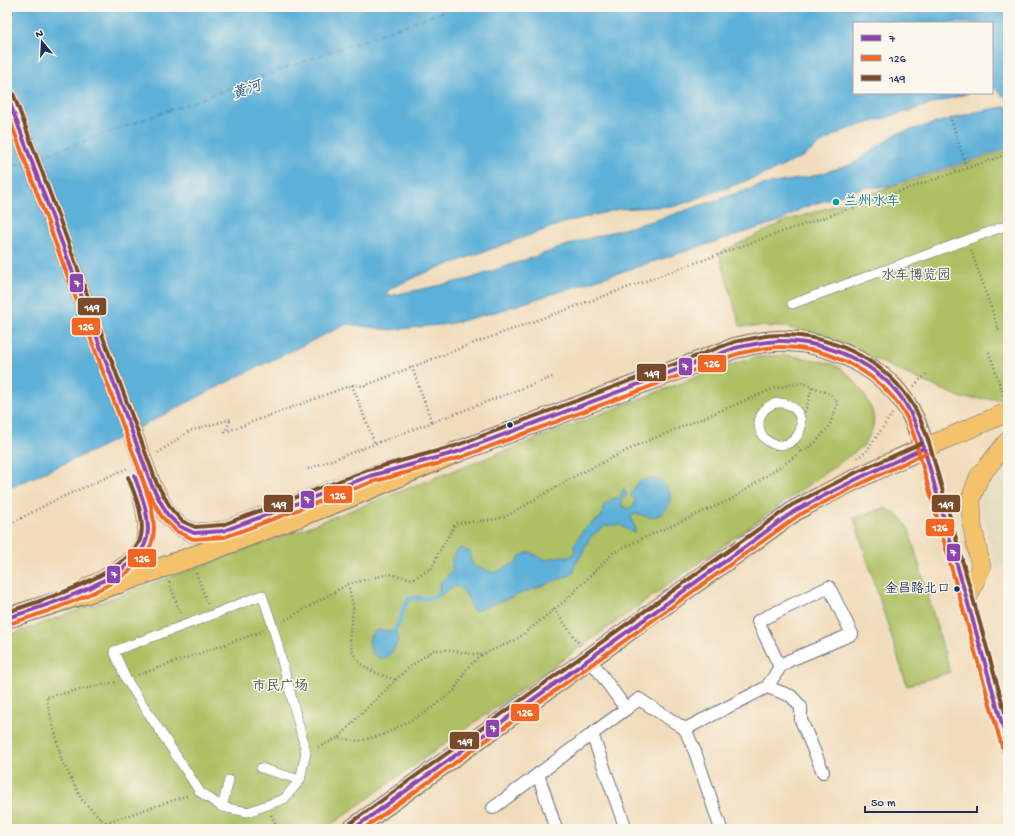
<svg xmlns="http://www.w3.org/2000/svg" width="1015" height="836" font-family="'Gochi Hand','LXGW WenKai TC',sans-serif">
  <rect width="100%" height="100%" fill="#fbf7ec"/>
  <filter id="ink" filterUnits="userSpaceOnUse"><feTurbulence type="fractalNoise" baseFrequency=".025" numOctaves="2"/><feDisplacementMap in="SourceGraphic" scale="8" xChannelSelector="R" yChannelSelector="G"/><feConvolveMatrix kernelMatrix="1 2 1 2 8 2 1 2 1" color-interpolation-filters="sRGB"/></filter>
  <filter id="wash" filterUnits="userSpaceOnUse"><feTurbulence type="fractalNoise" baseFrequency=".012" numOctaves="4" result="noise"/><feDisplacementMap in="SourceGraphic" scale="16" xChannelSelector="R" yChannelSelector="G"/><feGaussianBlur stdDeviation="0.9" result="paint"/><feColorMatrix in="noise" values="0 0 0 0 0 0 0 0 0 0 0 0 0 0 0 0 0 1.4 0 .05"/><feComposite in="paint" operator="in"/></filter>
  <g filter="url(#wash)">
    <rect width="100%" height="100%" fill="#f0dcba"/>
    <path fill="#e0d8b8" d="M1008 457V564L996 569 973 473Z"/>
    <g fill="#aec064" stroke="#647861">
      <path d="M1008 150V396L1000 399 962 398 913 377 832 339 786 327 740 326 719 253 786 221Z"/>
      <path d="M787 355C802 358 827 360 840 368 853 377 870 399 873 415 876 426 869 437 863 446L325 829H7V636L300 530 712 371 756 357Z"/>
      <path d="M885 508 901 517 909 530 950 672 907 686 854 518Z"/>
    </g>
    <g fill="#5db0d8" stroke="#3c709b">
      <path d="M7 7H1008V98H1006L992 86V23H854V93H969L845 130 822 142 804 156 773 171 676 206 619 209 566 222 422 274 391 288 384 297 469 279 583 240 659 219 762 185 809 177 853 164 896 134 975 112 1008 106V148L886 187H866L802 208 783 220 499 311 449 324 390 330 347 324 239 376 99 448 7 489Z"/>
      <path d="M652 478C659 480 664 482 667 488 670 492 671 497 669 503 667 512 657 518 648 517 644 516 639 513 636 514 634 514 632 516 631 517L632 522 635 526V532H631L620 525H608L602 528 590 537 581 556 574 566V572L570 575 475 611 473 610C469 601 463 581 450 588 445 591 442 596 436 597L435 596V594L440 589 439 585 453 569 451 566 453 564 451 559 460 548 470 552 472 554 470 558 474 566 477 568 485 569 493 573 499 571 507 566 517 563 520 556 530 552 545 560 562 556 570 557 575 552 574 545 584 529 602 516 604 505 614 498H619L624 488 627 496 623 497 621 505 627 509 634 506 635 499 631 496C634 485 640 479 652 478Z"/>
      <path d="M378 630 391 631 397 632C399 639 397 645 393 650 379 674 357 637 378 630Z"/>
    </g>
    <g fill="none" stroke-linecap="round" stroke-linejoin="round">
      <path stroke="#5db0d8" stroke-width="4.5" d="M394 631 400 621 404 607 409 599C418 596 427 601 436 597"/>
      <g stroke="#2f5683" stroke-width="1" stroke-dasharray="5 4" stroke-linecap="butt">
        <path d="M40 157 455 7"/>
        <path d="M7 169 22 163"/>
      </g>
    </g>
  </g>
  <g filter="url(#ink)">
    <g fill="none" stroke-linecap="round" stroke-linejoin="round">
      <defs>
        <g id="pedestrian">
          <path d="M792 304 1008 225"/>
          <circle cx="780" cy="424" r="21"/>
          <path d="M262 595 273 627 306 752 300 780 284 799 248 812 222 807 200 792 126 679 114 651 212 615Z"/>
          <path d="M261 768 300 780"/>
          <path d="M222 807 229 780"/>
        </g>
        <g id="minor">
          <path d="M590 659 626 709 592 734 626 829"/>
          <path d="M767 687 780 667 788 661 852 634 829 587 758 621 780 667"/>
          <path d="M626 709 639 699 685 729 767 687 791 696 801 707V720L823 772"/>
          <path d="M685 729 695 752 721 829"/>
          <path d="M538 774 556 829"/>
          <path d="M493 808 592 734"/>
        </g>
        <path id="secondary" d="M924 448 1008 745"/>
        <g id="primary">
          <path d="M924 448 1008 412"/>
          <path d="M152 486 167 514 179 526 194 533 223 531 370 476 405 467"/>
          <path d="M88 587C104 580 140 561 145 542 150 524 145 507 140 490"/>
          <path d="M967 599 981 567 972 525 971 499 979 477 1008 441"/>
        </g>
        <path id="trunk" d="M7 618 119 583 206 552 345 499 457 452 735 348C752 344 769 340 786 341 836 342 893 372 914 419 918 428 921 438 924 448 880 467 838 487 796 510L353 829"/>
      </defs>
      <use href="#pedestrian" stroke="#666c7e" stroke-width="10"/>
      <use href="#minor" stroke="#666c7e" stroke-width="14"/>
      <use href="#secondary" stroke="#666c7e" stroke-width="18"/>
      <use href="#primary" stroke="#666c7e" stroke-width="20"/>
      <use href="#trunk" stroke="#666c7e" stroke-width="22"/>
      <g stroke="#666c7e" stroke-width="2.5" stroke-dasharray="1 3" stroke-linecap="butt">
        <path d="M950 116 967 169"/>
        <path d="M971 250 999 331"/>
        <path d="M989 352 1004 397"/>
        <path d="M412 367 432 423"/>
        <path d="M352 385 375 444"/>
        <path d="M914 386 928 372"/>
        <path d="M801 419 807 406 812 387"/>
        <path d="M793 441 801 453"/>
        <path d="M158 453 189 431 231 419 225 432 352 385 364 386 466 346 756 241 1008 154"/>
        <path d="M857 458 866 452 892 414"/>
        <path d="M308 469 555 376"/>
        <path d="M7 526 51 502 128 468"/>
        <path d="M196 573 208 605"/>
        <path d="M169 582 181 615"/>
        <path d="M348 584C350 592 352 600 353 608 353 619 349 629 350 640 353 667 373 672 396 680"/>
        <path d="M554 609 580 645"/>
        <path d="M282 622 348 584 389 574 413 579 432 568 439 552 456 523 491 520 505 517 575 476 638 445 775 388 802 383 830 394 838 403 829 427 815 443 732 499 641 539 613 553 566 600 516 640 481 655 446 650H434L408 668 357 718 340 737 316 748"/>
        <path d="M138 675 263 631"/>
        <path d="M340 738 359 741 383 735 426 712 454 691 467 668 481 655"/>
        <path d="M271 815 278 829"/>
        <path d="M105 823 82 800 62 761 46 697 116 682"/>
        <path d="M96 829 105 823 189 795"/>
      </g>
      <use href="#pedestrian" stroke="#fff" stroke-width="9"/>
      <use href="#minor" stroke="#fff" stroke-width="12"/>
      <use href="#secondary" stroke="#fbe7c3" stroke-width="17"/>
      <use href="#primary" stroke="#f4c26a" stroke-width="19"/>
      <use href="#trunk" stroke="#f4c26a" stroke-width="20"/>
      <defs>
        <path id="primary-bridge" d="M7 95 152 486"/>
      </defs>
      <use href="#primary-bridge" stroke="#666c7e" stroke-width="20" stroke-linecap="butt"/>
      <use href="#primary-bridge" stroke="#f4c26a" stroke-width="19"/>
      <defs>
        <g id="bus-1">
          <path d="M7 95 152 486 167 514 179 526 194 533 223 531 370 476 457 452 735 348C750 345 765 341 780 341 827 341 879 363 905 403 914 417 919 432 924 448L1008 745"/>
          <path d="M7 618C42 607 138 578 147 538 151 517 141 494 134 475"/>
          <path d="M353 829 796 510 859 478 924 448"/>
        </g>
        <g id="bus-2">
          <path d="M7 112 146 488 162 517 176 531 193 539 225 537 372 482 459 458 737 354C751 351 765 347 779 347 824 346 872 368 899 405 909 418 914 434 918 450L1002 747"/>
          <path d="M9 624C47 612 145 582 153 538 157 516 147 493 140 473"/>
          <path d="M363 829 799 515 862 483 926 453"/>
        </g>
        <g id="bus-3">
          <path d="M13 93 157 484 172 510 182 521 195 527 222 525 368 470 455 446 734 342C749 339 764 335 779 335 828 334 881 358 909 399 919 413 925 430 930 446L1008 723"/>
          <path d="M7 612C39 602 134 572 141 536 145 517 135 495 128 477"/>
          <path d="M349 824 792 505 857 472 922 443"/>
        </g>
      </defs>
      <use href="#bus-1" stroke="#fbf7ec" stroke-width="7"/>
      <use href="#bus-2" stroke="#fbf7ec" stroke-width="7"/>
      <use href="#bus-3" stroke="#fbf7ec" stroke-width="7"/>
      <use href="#bus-1" stroke="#8e44ad" stroke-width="4"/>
      <use href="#bus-2" stroke="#f26522" stroke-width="4"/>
      <use href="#bus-3" stroke="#7a4b2a" stroke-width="4"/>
    </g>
  </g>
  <circle fill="#0f9aa8" stroke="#fbf7ec" stroke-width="1.5" cx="836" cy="202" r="4"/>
  <g fill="#1b2f5e" stroke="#fbf7ec" stroke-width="1.5">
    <circle cx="510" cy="425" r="3.5"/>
    <circle cx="957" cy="589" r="3.5"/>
  </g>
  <g text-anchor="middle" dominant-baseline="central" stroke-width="3" stroke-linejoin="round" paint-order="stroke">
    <g font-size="13" fill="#1b2f5e" stroke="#fbf7ec" text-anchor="end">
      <text x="950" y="589">金昌路北口</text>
    </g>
    <g font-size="14" fill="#0d838f" stroke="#fbf7ec" text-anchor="start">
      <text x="844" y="202">兰州水车</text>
    </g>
    <g font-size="14" fill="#475a60" stroke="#fbf7ec">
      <text x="916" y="276">水车博览园</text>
      <text x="280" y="687">市民广场</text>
    </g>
    <g font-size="15" font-style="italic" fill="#2f5683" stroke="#fbf7ec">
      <text transform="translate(247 91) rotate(-19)">黄河</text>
    </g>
  </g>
  <g stroke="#fbf7ec" stroke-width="1.5">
    <rect x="69" y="273" width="15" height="20" rx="4" fill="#8e44ad"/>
    <rect x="77" y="297" width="30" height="19" rx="4" fill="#7a4b2a"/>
    <rect x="71" y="317" width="30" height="19" rx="4" fill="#f26522"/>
    <rect x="697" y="354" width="30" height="19" rx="4" fill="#f26522"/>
    <rect x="678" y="357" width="15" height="19" rx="4" fill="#8e44ad"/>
    <rect x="636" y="363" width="31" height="19" rx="4" fill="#7a4b2a"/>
    <rect x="323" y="485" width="30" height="19" rx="4" fill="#f26522"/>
    <rect x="300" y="490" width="15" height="19" rx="4" fill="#8e44ad"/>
    <rect x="263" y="494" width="31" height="19" rx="4" fill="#7a4b2a"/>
    <rect x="931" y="494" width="30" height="19" rx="4" fill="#7a4b2a"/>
    <rect x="925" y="518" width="30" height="19" rx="4" fill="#f26522"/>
    <rect x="946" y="543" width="15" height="19" rx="4" fill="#8e44ad"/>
    <rect x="127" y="548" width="30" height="20" rx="4" fill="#f26522"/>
    <rect x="106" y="565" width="15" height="19" rx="4" fill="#8e44ad"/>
    <rect x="510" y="703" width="30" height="19" rx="4" fill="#f26522"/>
    <rect x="485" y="719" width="15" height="19" rx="4" fill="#8e44ad"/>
    <rect x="449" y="731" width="31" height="19" rx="4" fill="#7a4b2a"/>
  </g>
  <g font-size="11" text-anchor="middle" font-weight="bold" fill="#fff">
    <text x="77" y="287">7</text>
    <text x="92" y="311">149</text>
    <text x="86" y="330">126</text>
    <text x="712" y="367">126</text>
    <text x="685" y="370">7</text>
    <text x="652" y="377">149</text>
    <text x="338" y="499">126</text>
    <text x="307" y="503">7</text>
    <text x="279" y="508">149</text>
    <text x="946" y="508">149</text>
    <text x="940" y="531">126</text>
    <text x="953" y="556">7</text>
    <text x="142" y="562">126</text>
    <text x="114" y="578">7</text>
    <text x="525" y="716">126</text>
    <text x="493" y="732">7</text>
    <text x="465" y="745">149</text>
  </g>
  <rect width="1015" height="836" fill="none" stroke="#fbf7ec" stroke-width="24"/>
  <rect x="853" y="22" width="140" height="72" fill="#fbf7ec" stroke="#a1a7b3"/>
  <rect x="861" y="35" width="20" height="6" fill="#8e44ad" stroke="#a1a7b3"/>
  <text x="889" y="42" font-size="12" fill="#1b2f5e">7</text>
  <rect x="861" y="55" width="20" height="6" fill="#f26522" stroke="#a1a7b3"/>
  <text x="889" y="62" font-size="12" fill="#1b2f5e">126</text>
  <rect x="861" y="75" width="20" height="6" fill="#7a4b2a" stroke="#a1a7b3"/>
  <text x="889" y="82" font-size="12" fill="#1b2f5e">149</text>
  <g transform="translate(42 42) rotate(342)" stroke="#fbf7ec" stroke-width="3" paint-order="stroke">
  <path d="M0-3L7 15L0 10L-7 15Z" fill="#1b2f5e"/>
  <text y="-6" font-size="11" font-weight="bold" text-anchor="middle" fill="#1b2f5e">N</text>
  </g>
  <path d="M865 806v6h112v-6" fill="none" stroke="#1b2f5e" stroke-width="2"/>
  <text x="871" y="806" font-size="12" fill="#1b2f5e" stroke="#fbf7ec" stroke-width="3" paint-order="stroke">50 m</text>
</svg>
